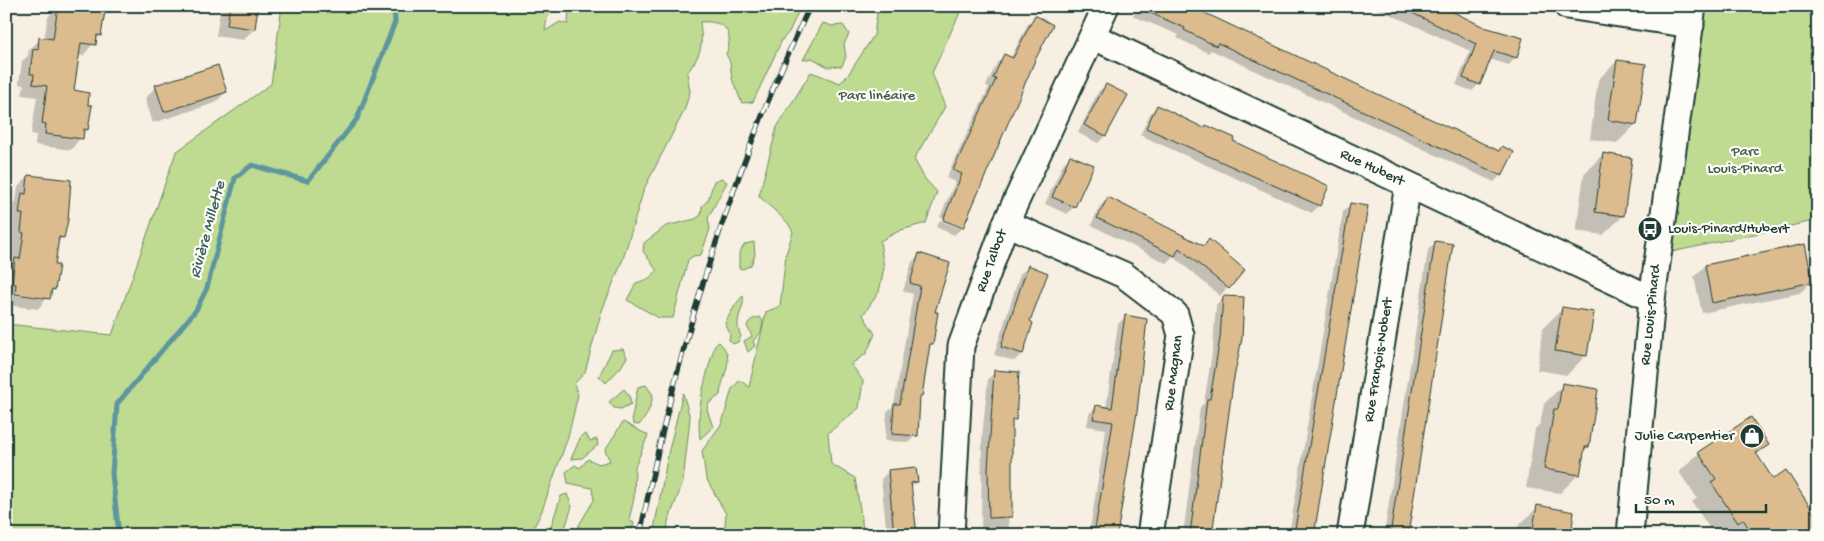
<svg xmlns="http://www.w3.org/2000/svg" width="1824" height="541" font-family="'Gochi Hand',sans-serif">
  <rect width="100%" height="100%" fill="#f6efe2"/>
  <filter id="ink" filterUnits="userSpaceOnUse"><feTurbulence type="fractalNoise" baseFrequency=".02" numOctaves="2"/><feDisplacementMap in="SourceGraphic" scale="10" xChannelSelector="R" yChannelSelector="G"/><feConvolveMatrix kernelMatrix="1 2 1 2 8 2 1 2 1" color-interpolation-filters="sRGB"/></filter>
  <g filter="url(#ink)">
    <g fill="#bfda91" stroke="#6f8c62">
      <path d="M282 6H554L547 18 545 31 560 22 568 24 569 6H801L789 32 782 40 753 102 742 103 732 79 730 62 726 54C735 31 724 20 700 22 703 46 702 53 687 73L690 92 684 111 644 189 623 259 601 313 585 372 574 384 578 395 568 437 541 513 530 535H6V324L112 335 176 152 271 84Z"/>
      <path d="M878 6H963L932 73 945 107 914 159 925 179 937 192 926 223 901 230 880 241 884 268 879 292 863 315 875 334 866 354 851 364 863 381 859 408 828 433 831 464 855 478 864 535H724L726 514 706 478 702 451 722 423 732 389 740 380 749 387 766 312 780 306 786 254 793 232 788 223 759 196 777 127 811 72 840 83 848 75 874 35Z"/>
      <path d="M1693 6H1818V220L1658 255Z"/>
      <path d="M823 23 832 26 843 25 849 34 844 44 846 57 842 66 828 67 812 58 803 60Z"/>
      <path d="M722 178 727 182 708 218 710 229 701 255 693 256 688 260 673 318H659L627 300 636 283 648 279 657 271 643 251 644 243 666 226 695 219 701 215 702 206 708 200 714 181Z"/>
      <path d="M754 242 755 255 751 265 743 269 739 268V253L745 244Z"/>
      <path d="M743 296C746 308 732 319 741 336L738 342 733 344 729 340 730 334 725 323C730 314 736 302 743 296Z"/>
      <path d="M760 317 763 322 761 332 753 341 755 346 748 352 744 341 752 336 747 326C749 319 754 319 760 317Z"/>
      <path d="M719 342C737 359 722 374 720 395L709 403 707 409 713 427 700 439C696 406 706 376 715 345Z"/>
      <path d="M623 349 627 357 621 367 606 383 599 376 612 350Z"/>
      <path d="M646 385 653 395C651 406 647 417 639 425L633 424 632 417 638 387Z"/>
      <path d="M624 389 629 395 631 404 621 409 614 408 609 402Z"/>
      <path d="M683 393 690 418 683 482 668 522 667 535H653L668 454Z"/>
      <path d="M623 422 648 435 635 467 634 498 629 520 634 523 631 535H578L579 525 594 500 592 488 568 483 566 472 575 465 580 468 588 459 599 464 610 461 605 450Z"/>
      <path d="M586 434 590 441 597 439 598 445 582 458 571 459 581 436Z"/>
      <path d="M567 494 572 506 563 535H548L561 496Z"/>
    </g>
    <g fill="#0003" fill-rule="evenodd">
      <path d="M53 6H100V35L83 56 78 55 73 91 87 129 71 150 35 145 36 135 31 134 37 97 22 95 24 85 19 84 22 61 28 56 29 50 40 39H44L48 17 53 12Z"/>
      <path d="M221 6H257L254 29 243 40 216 36Z"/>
      <path d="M1137 6 1498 151 1502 148 1501 175 1494 182 1211 50 1208 53 1177 38 1179 35 1133 16Z"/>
      <path d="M1372 6H1436L1516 57 1509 65 1489 59 1479 84 1472 91 1456 85 1470 51Z"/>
      <path d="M1035 17V57L962 228 954 235 936 227 940 220 959 228V225L940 217 955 182 946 178 989 87 986 86 997 63 1004 56 1010 59 1028 24Z"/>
      <path d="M1617 61 1636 124 1617 143 1590 139 1598 80Z"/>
      <path d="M1106 85 1126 96 1105 136 1098 143 1078 133 1098 92Z"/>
      <path d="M156 87 226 92 215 103 153 123 145 98Z"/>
      <path d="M1158 106 1232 141 1319 205 1312 213 1140 135 1150 114Z"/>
      <path d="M1603 154 1623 216 1603 235 1576 231 1584 174Z"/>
      <path d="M1071 156 1074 207 1067 214 1045 204 1063 164Z"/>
      <path d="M29 176 63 237 57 243 54 266V289L38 309 6 305V269L10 266 13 243H11L13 225H9L11 205 16 201 18 187ZM9 291 46 297 43 299 9 294Z"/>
      <path d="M1108 199 1203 247 1209 241 1243 270 1220 296 1173 256 1166 263 1091 225 1100 206Z"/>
      <path d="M1351 204 1313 535H1289L1343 212Z"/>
      <path d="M1435 243 1408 535H1384L1428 250Z"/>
      <path d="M920 255 933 313 931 344 928 347 918 398 916 435 909 442 885 441 887 412 894 405 913 294 903 291 912 262Z"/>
      <path d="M1705 266 1811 282 1800 293 1702 313 1694 277Z"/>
      <path d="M1028 267V322L1032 323 1022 354 1014 361 994 355 1020 274Z"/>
      <path d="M1223 297 1231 382 1210 535H1183L1200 407 1204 403 1213 347 1216 305Z"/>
      <path d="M1562 309 1586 355 1567 375 1537 370 1543 328Z"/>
      <path d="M1125 317 1117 535H1089L1106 429 1087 426 1089 414 1096 407 1106 408 1118 324Z"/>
      <path d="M995 372 1014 420 1011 423 1010 517 1008 519 1010 535H981L982 437 988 379Z"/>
      <path d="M1563 385 1588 447 1583 452 1579 474 1560 493 1526 488 1535 429 1540 424 1544 404Z"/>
      <path d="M1768 444 1756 456 1772 481 1818 527 1810 535H1714L1692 502 1697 498 1679 472 1699 453Z"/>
      <path d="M888 472 917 481 910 488 916 535H887L881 479Z"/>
      <path d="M1538 507 1569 535H1517L1518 526Z"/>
    </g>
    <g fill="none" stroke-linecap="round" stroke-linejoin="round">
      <path stroke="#5c969e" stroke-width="5" d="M119 535 112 474 117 404 196 310 207 288 235 178 252 165 308 181 357 119 395 22 394 6"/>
    </g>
    <g fill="#dcbc8e" stroke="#1f3d34">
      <path d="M58 6H101V11H105L101 36 97 35 96 45 81 43 74 90 89 93 88 105H92L88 130 84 129 83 139 45 134 46 124 42 123 47 86 33 84 34 74H30L33 49 38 50 39 37 53 39Z"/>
      <path d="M230 6H258L255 29 227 25Z"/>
      <path d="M1134 6H1190L1499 151 1502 146 1514 152 1502 176 1218 43 1216 46 1184 30 1185 28Z"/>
      <path d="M1398 6H1441L1484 27 1523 38 1517 58 1494 51 1480 85 1463 78 1476 44Z"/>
      <path d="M1035 15 1053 25 1036 58 963 228 943 220 962 174 953 170 996 79 993 78 1004 54 1013 58Z"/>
      <path d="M1617 60 1646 64 1637 125 1608 120Z"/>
      <path d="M218 65 227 92 164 112 155 85Z"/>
      <path d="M1106 84 1128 95 1106 136 1084 125Z"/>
      <path d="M1157 105 1204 128 1206 125 1235 138 1233 141 1329 186 1320 206 1146 128Z"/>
      <path d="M1603 153 1632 158 1624 216 1595 212Z"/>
      <path d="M1070 155 1094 165 1075 207 1052 197Z"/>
      <path d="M28 175 71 180 68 220 64 238 59 237 55 265H59L55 290 52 289 50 299 15 294 16 284 12 283 15 258 20 259 24 233 21 232 23 214H19L22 193 26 194Z"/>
      <path d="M1108 197 1204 246 1209 239 1245 270 1229 289 1179 248 1175 256 1097 218Z"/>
      <path d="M1350 203 1368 206 1314 535H1294Z"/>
      <path d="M1435 241 1453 244 1408 535H1390Z"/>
      <path d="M1805 244 1813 282 1712 303 1705 265Z"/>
      <path d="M919 253 950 263 935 312H938L933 344H930L922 396H920L918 436 892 434 894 404H900L920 286 910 283Z"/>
      <path d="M1028 265 1048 273 1030 321 1033 323 1023 354 1001 347Z"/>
      <path d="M1223 296 1244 297 1242 338 1233 383 1212 535H1190L1207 399H1210L1220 338Z"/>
      <path d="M1562 307 1594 312 1587 356 1555 351Z"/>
      <path d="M1125 315 1147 319 1137 412 1117 535H1094L1113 422 1093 419 1096 405 1112 408Z"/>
      <path d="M994 370 1019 372 1016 420H1012V517L989 518 988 470Z"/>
      <path d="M1562 383 1598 389 1589 447H1585L1580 475 1544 469 1554 409H1558Z"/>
      <path d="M1751 417 1769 445 1756 453 1773 479 1786 470 1818 519V528L1807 535H1753L1743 519 1738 523 1711 482 1716 479 1698 452Z"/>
      <path d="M916 467 918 482 911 483 917 535H894L888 470Z"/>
      <path d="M1537 505 1574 512 1571 535H1532Z"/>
    </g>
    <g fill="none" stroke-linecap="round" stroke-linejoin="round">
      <defs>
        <g id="minor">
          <path d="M1567 6 1691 25"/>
          <path d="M1094 37 1652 299"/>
          <path d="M1006 223 1124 275 1175 314 1181 335 1150 535"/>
          <path d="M951 535 961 346 1006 223 1106 6"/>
          <path d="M1350 535 1408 185"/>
          <path d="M1630 535 1652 299 1693 6"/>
        </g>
      </defs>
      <use href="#minor" stroke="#1f3d34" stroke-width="29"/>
      <use href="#minor" stroke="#fdfcf7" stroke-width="25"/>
      <defs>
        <path id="rail" d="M640 535C676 352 730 175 810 6"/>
      </defs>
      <use href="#rail" stroke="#1f3d34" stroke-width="5.5"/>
      <use href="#rail" stroke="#fdfcf7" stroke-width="4" stroke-dasharray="11" stroke-linecap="butt"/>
    </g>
  </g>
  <defs>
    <symbol id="bus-disc" viewBox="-11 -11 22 22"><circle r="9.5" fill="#1f3d34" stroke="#fdfcf7"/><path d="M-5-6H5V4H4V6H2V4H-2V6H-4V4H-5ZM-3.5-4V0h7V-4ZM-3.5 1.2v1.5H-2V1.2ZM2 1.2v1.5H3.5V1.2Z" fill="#fff"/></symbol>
    <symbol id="shop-disc" viewBox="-11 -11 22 22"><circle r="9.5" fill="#1f3d34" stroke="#fdfcf7"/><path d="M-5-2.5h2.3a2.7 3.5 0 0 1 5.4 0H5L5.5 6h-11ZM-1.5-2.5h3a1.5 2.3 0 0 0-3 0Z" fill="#fff"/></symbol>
  </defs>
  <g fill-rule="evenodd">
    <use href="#bus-disc" x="1636" y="215" width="28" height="28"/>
    <use href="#shop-disc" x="1738" y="422" width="28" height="28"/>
  </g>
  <g text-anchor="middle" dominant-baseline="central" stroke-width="4.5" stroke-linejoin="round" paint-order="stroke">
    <g font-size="15" fill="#3f5c47" stroke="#fdfcf7">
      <text x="877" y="96">Parc linéaire</text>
      <text x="1745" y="152">Parc<tspan x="1745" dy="17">Louis-Pinard</tspan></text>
    </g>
    <g font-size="15" fill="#1f3d34" stroke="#fdfcf7">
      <text transform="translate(1372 168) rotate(25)">Rue Hubert</text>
      <text transform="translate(992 261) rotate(-70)">Rue Talbot</text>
      <text transform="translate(1651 315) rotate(-84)">Rue Louis-Pinard</text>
      <text transform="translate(1379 360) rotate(-81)">Rue François-Nobert</text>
      <text transform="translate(1174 373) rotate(-83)">Rue Magnan</text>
    </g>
    <g font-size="15" fill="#1f3d34" stroke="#fdfcf7" text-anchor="start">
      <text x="1668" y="229">Louis-Pinard/Hubert</text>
      <text x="1734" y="436" text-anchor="end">Julie Carpentier</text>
    </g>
    <g font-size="16" font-style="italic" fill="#386260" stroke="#fdfcf7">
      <text transform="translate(209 230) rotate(-75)">Rivière Millette</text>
    </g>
  </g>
  <rect width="1824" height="541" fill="none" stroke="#fdfcf7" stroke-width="25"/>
  <rect x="12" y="12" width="1799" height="516" fill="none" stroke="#1f3d34" stroke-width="2" filter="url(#ink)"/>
  <path d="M1636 504v8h130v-8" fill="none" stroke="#1f3d34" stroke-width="2.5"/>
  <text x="1644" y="504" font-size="15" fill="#1f3d34" stroke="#fdfcf7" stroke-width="4" paint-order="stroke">50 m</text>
</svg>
